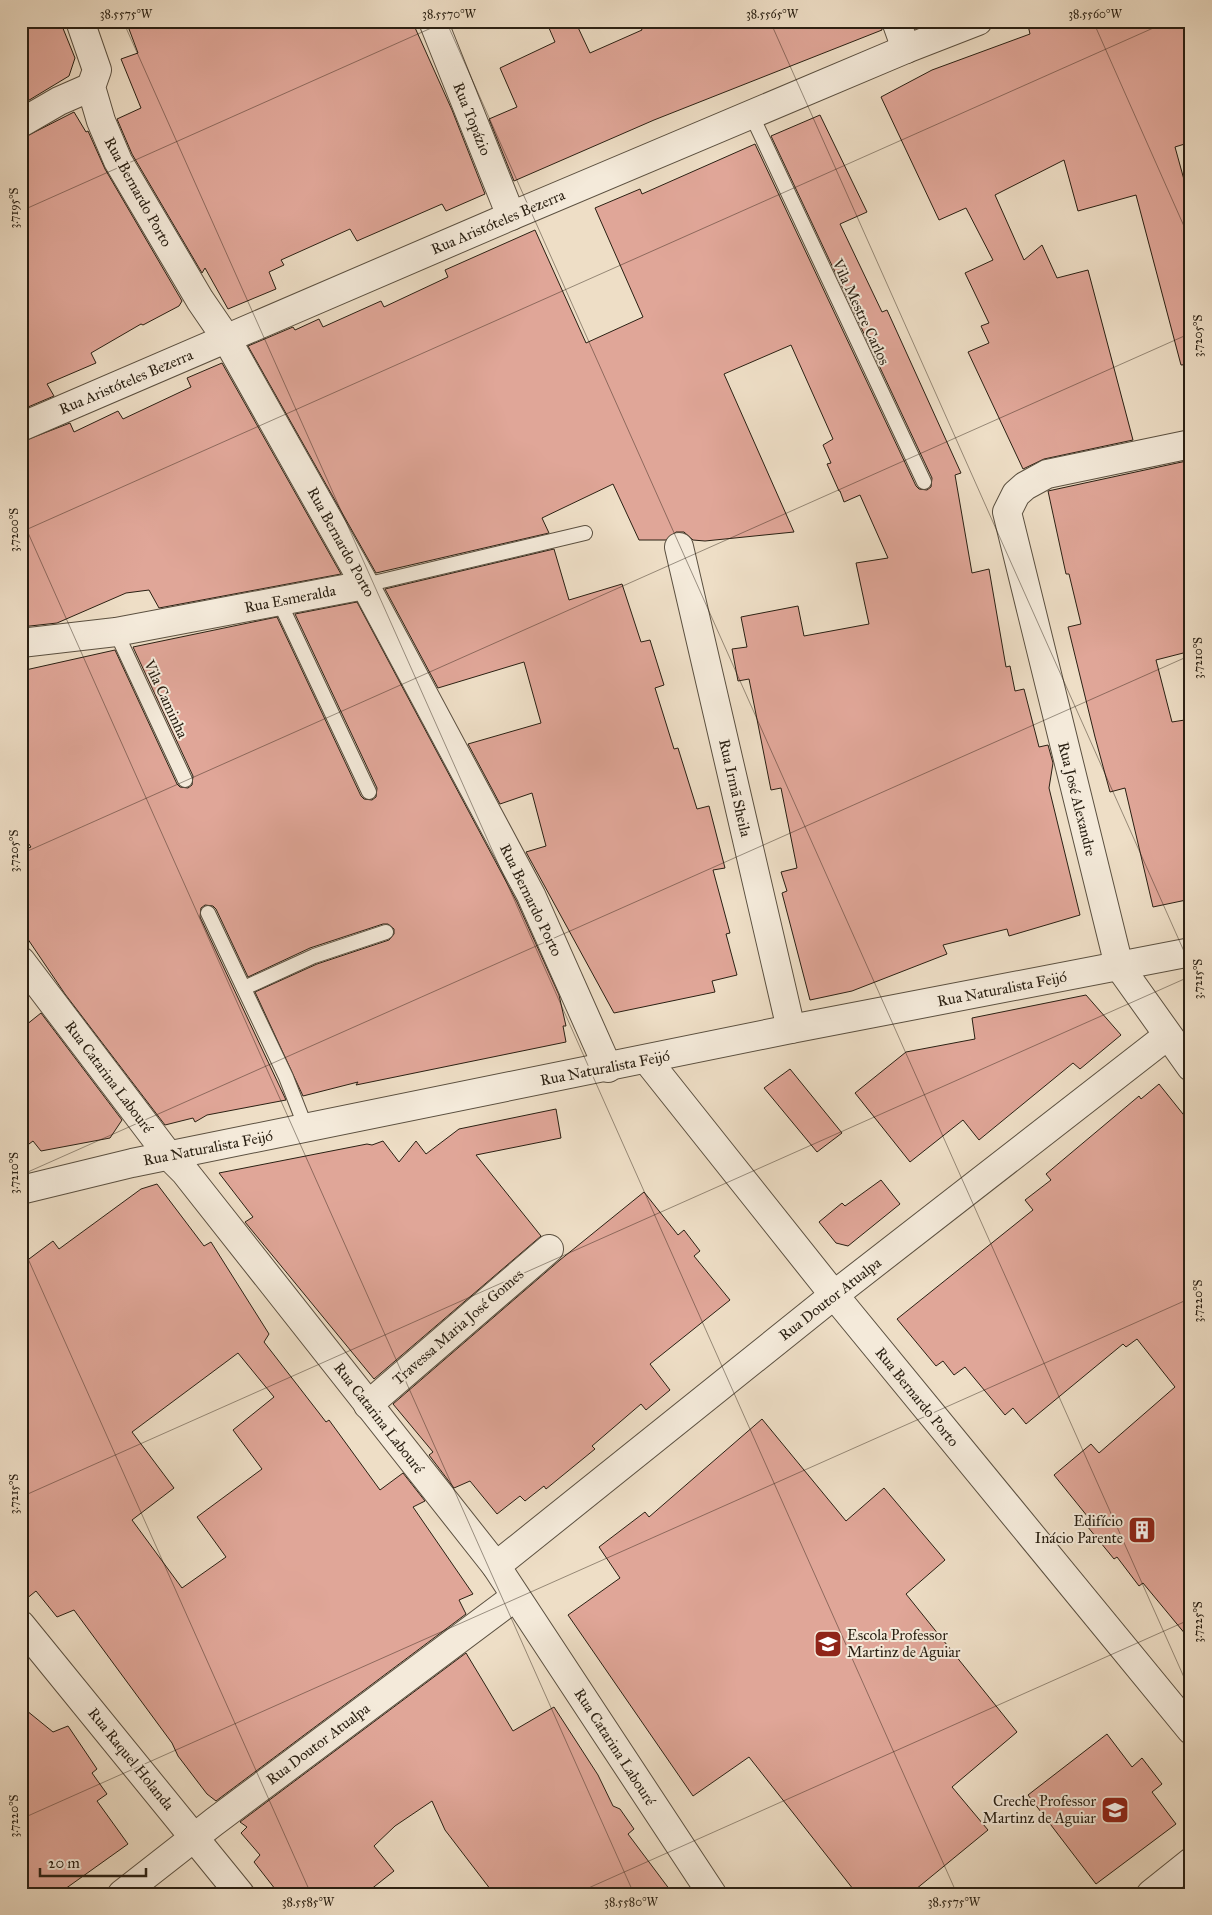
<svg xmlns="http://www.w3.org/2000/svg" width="1212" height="1915" font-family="'IM FELL Great Primer',serif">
  <rect width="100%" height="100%" fill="#eedec6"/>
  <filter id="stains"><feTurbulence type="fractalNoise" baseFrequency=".004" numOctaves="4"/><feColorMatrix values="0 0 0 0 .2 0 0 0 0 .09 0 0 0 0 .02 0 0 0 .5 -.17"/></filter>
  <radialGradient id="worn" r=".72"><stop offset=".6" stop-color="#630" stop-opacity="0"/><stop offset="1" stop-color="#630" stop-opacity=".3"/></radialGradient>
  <g fill="#e0a698" stroke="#2a2013" fill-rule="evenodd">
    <path d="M21 21H60L75 58 69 76 21 105Z"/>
    <path d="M126 21H412L452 110 485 194 446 211 442 204 357 241 350 229 281 260 284 265 269 272 276 289 228 309 205 268 202 273 132 154 117 119 141 108 121 59 138 53Z"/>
    <path d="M546 21H575L590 53 642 30 638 21H881L882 30 654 120 514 181 489 119 517 107 500 68 555 42Z"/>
    <path d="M1027 21H1191V142L1175 147 1191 205V364L1181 365 1136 195 1078 211 1064 160 995 195 1024 260 1042 245 1057 278 1088 270 1133 440 1044 459 1023 469 968 352 989 343 981 326 989 323 965 273 993 260 966 208 939 220 881 97 932 70 1030 34Z"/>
    <path d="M74 112 86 132 88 131 105 169 182 301 179 306 143 325 141 324 91 353 96 363 47 384 54 396 21 410V139Z"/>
    <path d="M820 115 867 212 840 224 882 312 887 310 961 473 955 475 972 573 989 569 1006 667 1010 666 1015 691 1024 689 1039 747 1048 745 1053 763 1049 788 1080 915 1009 936 1007 929 943 945 947 954 852 991 810 1000 782 893 787 891 781 872 797 868 781 788 771 790 749 679 738 681 732 649 747 647 741 617 798 606 804 636 869 624 856 563 888 558 860 495 844 502 840 491H839L827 464 831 463 823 445 833 439 791 345 724 374 794 532 705 541 693 540 684 532H676L666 540H639L613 484 542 518 549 533 376 573 248 346 293 327 295 330 319 319 323 327 381 301 384 307 448 277 445 270 535 230 586 343 643 317 595 208 640 189 642 194 755 144 916 486 919 489 927 490 931 487 932 478 771 136Z"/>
    <path d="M222 363 341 574 159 608 149 590 126 593 57 623 21 627V442L70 423 74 432 118 411 123 419 191 387 187 378Z"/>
    <path d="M1191 460V651L1156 660 1172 722 1191 719V899L1153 907 1125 788 1110 792 1095 737 1068 627 1081 624 1069 574H1066L1048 491Z"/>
    <path d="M554 549 569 600 622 584 641 642 650 640 664 685 655 688 674 749 678 748 697 809 709 806 725 868 713 870 730 933 726 934 737 975 712 981 715 992 614 1013 526 852 546 846 532 793 500 804 468 744 541 723 524 662 438 688 385 589Z"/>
    <path d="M357 602 517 902 559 995 566 1026H563L566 1042 356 1085 358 1082 303 1096 255 992 317 964 389 940 394 934V929L388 924H383L310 948 248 977 216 909 213 906 205 905 201 908 200 917 286 1100 207 1115 195 1122 193 1118 165 1125 65 994 21 929V851L31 847 21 833V671L115 650 177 784 180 787 188 788 192 785 193 776 133 647 277 617 361 796 364 799 372 800 376 797 377 788 295 614Z"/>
    <path d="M1086 995 1121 1035 1080 1069 1073 1063 979 1140 963 1120 910 1162 855 1093 906 1052 975 1039 972 1018Z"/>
    <path d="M41 1013 122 1120 110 1138 41 1151 33 1141 21 1150V1029Z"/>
    <path d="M790 1069 842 1133 817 1152 764 1088Z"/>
    <path d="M1159 1084 1191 1124V1641L1143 1583 1139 1586 1117 1557 1114 1559 1087 1526 1092 1522 1054 1475 1091 1444 1099 1453 1175 1387 1137 1339 1126 1347 1123 1344 1026 1424 1013 1408 1005 1415 965 1367 954 1375 943 1361 936 1366 897 1319 1033 1210 1025 1200 1051 1180 1046 1174 1139 1096 1141 1099Z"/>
    <path d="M556 1109 561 1138 476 1155 541 1236 374 1379 245 1222 253 1217 219 1173 367 1144 372 1145 383 1141 399 1162 416 1141 426 1154 459 1129Z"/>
    <path d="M881 1180 900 1204 848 1246 836 1243 819 1222 842 1203 845 1206Z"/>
    <path d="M157 1184 204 1246 211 1242 269 1334 264 1342 326 1422 329 1420 380 1490 403 1473 425 1501 413 1507 473 1594 459 1600 466 1614 216 1801 207 1794 178 1756 172 1743 74 1610 57 1617 36 1591 21 1603V1265L53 1241 59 1249 141 1189ZM238 1353 274 1397 233 1430 262 1469 197 1517 226 1557 182 1588 132 1520 174 1488 132 1432Z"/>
    <path d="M644 1192 678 1235 684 1230 700 1251 694 1256 730 1300 650 1364 670 1390 646 1410 641 1404 592 1446 595 1449 546 1489 544 1486 525 1501 520 1496 497 1514 470 1481 454 1488 429 1455 433 1452 393 1404 560 1260Z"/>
    <path d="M762 1419 846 1521 884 1488 945 1560 906 1594 1017 1732 952 1787 988 1830 910 1894H857L749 1757 693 1796 568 1615 620 1578 599 1547 645 1512 649 1517Z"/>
    <path d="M466 1653 513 1731 554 1707 598 1775 613 1806 620 1809 634 1829 628 1834 673 1894H494L445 1830 432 1801 395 1826 374 1846 394 1871 365 1894H279L254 1862 260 1855 241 1833 247 1827 240 1822Z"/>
    <path d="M21 1706 53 1732 68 1726 97 1769 92 1773 107 1794 97 1801 128 1844 58 1894H21Z"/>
    <path d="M1107 1734 1132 1767 1142 1758 1162 1784 1152 1792 1176 1824 1096 1884 1028 1795Z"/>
  </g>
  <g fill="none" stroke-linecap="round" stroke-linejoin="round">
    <defs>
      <g id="lane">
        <path d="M752 116 924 482"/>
        <path d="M365 585 585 533"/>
        <path d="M279 601 369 792"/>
        <path d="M116 632 185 780"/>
        <path d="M208 913 286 1077 306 1128"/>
        <path d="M244 988 314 956 386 932"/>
      </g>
      <g id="street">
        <path d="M80 21 97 70 91 87 101 121 118 161 200 300 226 338 365 585 531 895 608 1068"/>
        <path d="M433 21 511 216"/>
        <path d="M896 21 906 49"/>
        <path d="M21 123 59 101 91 87"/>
        <path d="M21 427 511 216 906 49 978 21"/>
        <path d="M1191 444 1047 474 1025 486 1016 494 1007 512 1119 966 1191 1067"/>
        <path d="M679 547 791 1029"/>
        <path d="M21 643 116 632 365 585"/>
        <path d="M21 961 169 1156 185 1172 496 1566 712 1894"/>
        <path d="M647 1060 834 1295 1191 1730"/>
        <path d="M21 1190 132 1163 791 1029 1191 952"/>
        <path d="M368 1405 549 1249"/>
        <path d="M496 1566 834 1295 1167 1036"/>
        <path d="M21 1625 240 1894"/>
        <path d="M122 1894 214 1822 515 1597"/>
        <path d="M1151 1894 1191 1862"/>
      </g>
    </defs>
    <use href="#lane" stroke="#5b5040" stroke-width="16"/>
    <use href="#street" stroke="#5b5040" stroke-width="30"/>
    <use href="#lane" stroke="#f4eada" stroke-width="14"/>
    <use href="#street" stroke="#f4eada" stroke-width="28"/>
  </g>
  <path fill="none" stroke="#2a2013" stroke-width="1" stroke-opacity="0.45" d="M123 21 957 1894M446 21 1191 1693M770 21 1191 967M1093 21 1191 242M21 211 447 21M21 517 634 1894M21 532 1169 21M21 854 1191 333M21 1175 1191 655M21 1243 311 1894M21 1497 1191 976M21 1819 1191 1298M575 1894 1191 1619"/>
  <defs>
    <symbol id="building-square" viewBox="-11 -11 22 22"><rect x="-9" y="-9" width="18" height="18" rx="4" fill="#8f2418" stroke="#f4eada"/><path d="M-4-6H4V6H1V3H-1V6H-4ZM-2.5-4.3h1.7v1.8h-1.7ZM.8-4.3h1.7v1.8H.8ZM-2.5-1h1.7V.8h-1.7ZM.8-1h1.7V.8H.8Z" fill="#fff"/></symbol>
    <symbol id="school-square" viewBox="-11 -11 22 22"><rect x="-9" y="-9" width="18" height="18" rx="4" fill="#8f2418" stroke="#f4eada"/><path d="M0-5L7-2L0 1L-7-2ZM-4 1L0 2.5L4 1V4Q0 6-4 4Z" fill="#fff"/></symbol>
  </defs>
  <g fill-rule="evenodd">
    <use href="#building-square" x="1126" y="1514" width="32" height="32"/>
    <use href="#school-square" x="812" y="1628" width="32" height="32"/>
    <use href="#school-square" x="1099" y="1794" width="32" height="32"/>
  </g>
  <g text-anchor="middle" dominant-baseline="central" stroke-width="4" stroke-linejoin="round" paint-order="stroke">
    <g font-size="15" fill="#2a2013" stroke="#f4eada">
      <text transform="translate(472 119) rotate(68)">Rua Topázio</text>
      <text transform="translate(138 192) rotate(61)">Rua Bernardo Porto</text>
      <text transform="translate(498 222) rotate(-23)">Rua Aristóteles Bezerra</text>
      <text transform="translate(861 312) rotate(65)">Vila Mestre Carlos</text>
      <text transform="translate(126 382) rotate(-23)">Rua Aristóteles Bezerra</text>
      <text transform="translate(341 542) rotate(61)">Rua Bernardo Porto</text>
      <text transform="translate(290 599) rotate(-11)">Rua Esmeralda</text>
      <text transform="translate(166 699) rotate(65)">Vila Caminha</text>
      <text transform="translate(735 788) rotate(77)">Rua Irmã Sheila</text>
      <text transform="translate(1077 799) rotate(76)">Rua José Alexandre</text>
      <text transform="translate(531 900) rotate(64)">Rua Bernardo Porto</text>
      <text transform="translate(1002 989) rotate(-11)">Rua Naturalista Feijó</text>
      <text transform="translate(605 1068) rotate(-11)">Rua Naturalista Feijó</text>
      <text transform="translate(109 1077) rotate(53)">Rua Catarina Labouré</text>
      <text transform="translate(208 1148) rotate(-11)">Rua Naturalista Feijó</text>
      <text transform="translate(830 1299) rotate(-38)">Rua Doutor Atualpa</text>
      <text transform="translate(458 1327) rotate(-41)">Travessa Maria José Gomes</text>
      <text transform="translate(917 1397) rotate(51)">Rua Bernardo Porto</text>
      <text transform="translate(379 1418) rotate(52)">Rua Catarina Labouré</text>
      <text transform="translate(318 1744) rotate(-37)">Rua Doutor Atualpa</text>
      <text transform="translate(615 1747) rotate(57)">Rua Catarina Labouré</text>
      <text transform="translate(131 1759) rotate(51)">Rua Raquel Holanda</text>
    </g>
    <g font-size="15" fill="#2a2013" stroke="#f4eada" text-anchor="end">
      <text x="1123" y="1521">Edifício<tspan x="1123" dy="17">Inácio Parente</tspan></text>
      <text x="847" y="1635" text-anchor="start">Escola Professor<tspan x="847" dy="17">Martinz de Aguiar</tspan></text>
      <text x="1096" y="1801">Creche Professor<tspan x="1096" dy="17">Martinz de Aguiar</tspan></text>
    </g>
  </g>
  <rect width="1212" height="1915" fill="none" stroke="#eedec6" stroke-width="55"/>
  <path d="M40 1868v8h106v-8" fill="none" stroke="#2a2013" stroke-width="2.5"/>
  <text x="48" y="1868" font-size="15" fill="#2a2013" stroke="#f4eada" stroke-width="4" paint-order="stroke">20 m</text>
  <rect x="28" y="28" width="1156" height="1860" fill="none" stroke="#2a2013" stroke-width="2"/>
  <g font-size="12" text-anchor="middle" fill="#2a2013">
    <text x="126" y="18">38.5575°W</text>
    <text x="449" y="18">38.5570°W</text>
    <text x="772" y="18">38.5565°W</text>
    <text x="1095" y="18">38.5560°W</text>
    <text transform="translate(14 208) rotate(-90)" y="4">3.7195°S</text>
    <text transform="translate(1198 336) rotate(-90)" y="4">3.7205°S</text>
    <text transform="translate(14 530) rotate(-90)" y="4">3.7200°S</text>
    <text transform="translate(1198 658) rotate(-90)" y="4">3.7210°S</text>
    <text transform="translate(14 851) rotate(-90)" y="4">3.7205°S</text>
    <text transform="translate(1198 979) rotate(-90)" y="4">3.7215°S</text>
    <text transform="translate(14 1173) rotate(-90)" y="4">3.7210°S</text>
    <text transform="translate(1198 1301) rotate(-90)" y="4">3.7220°S</text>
    <text transform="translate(14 1494) rotate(-90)" y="4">3.7215°S</text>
    <text transform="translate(1198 1622) rotate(-90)" y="4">3.7225°S</text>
    <text transform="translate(14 1816) rotate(-90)" y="4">3.7220°S</text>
    <text x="308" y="1906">38.5585°W</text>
    <text x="631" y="1906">38.5580°W</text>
    <text x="954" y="1906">38.5575°W</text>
  </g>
  <rect width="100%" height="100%" filter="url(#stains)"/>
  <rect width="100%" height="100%" fill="url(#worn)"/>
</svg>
